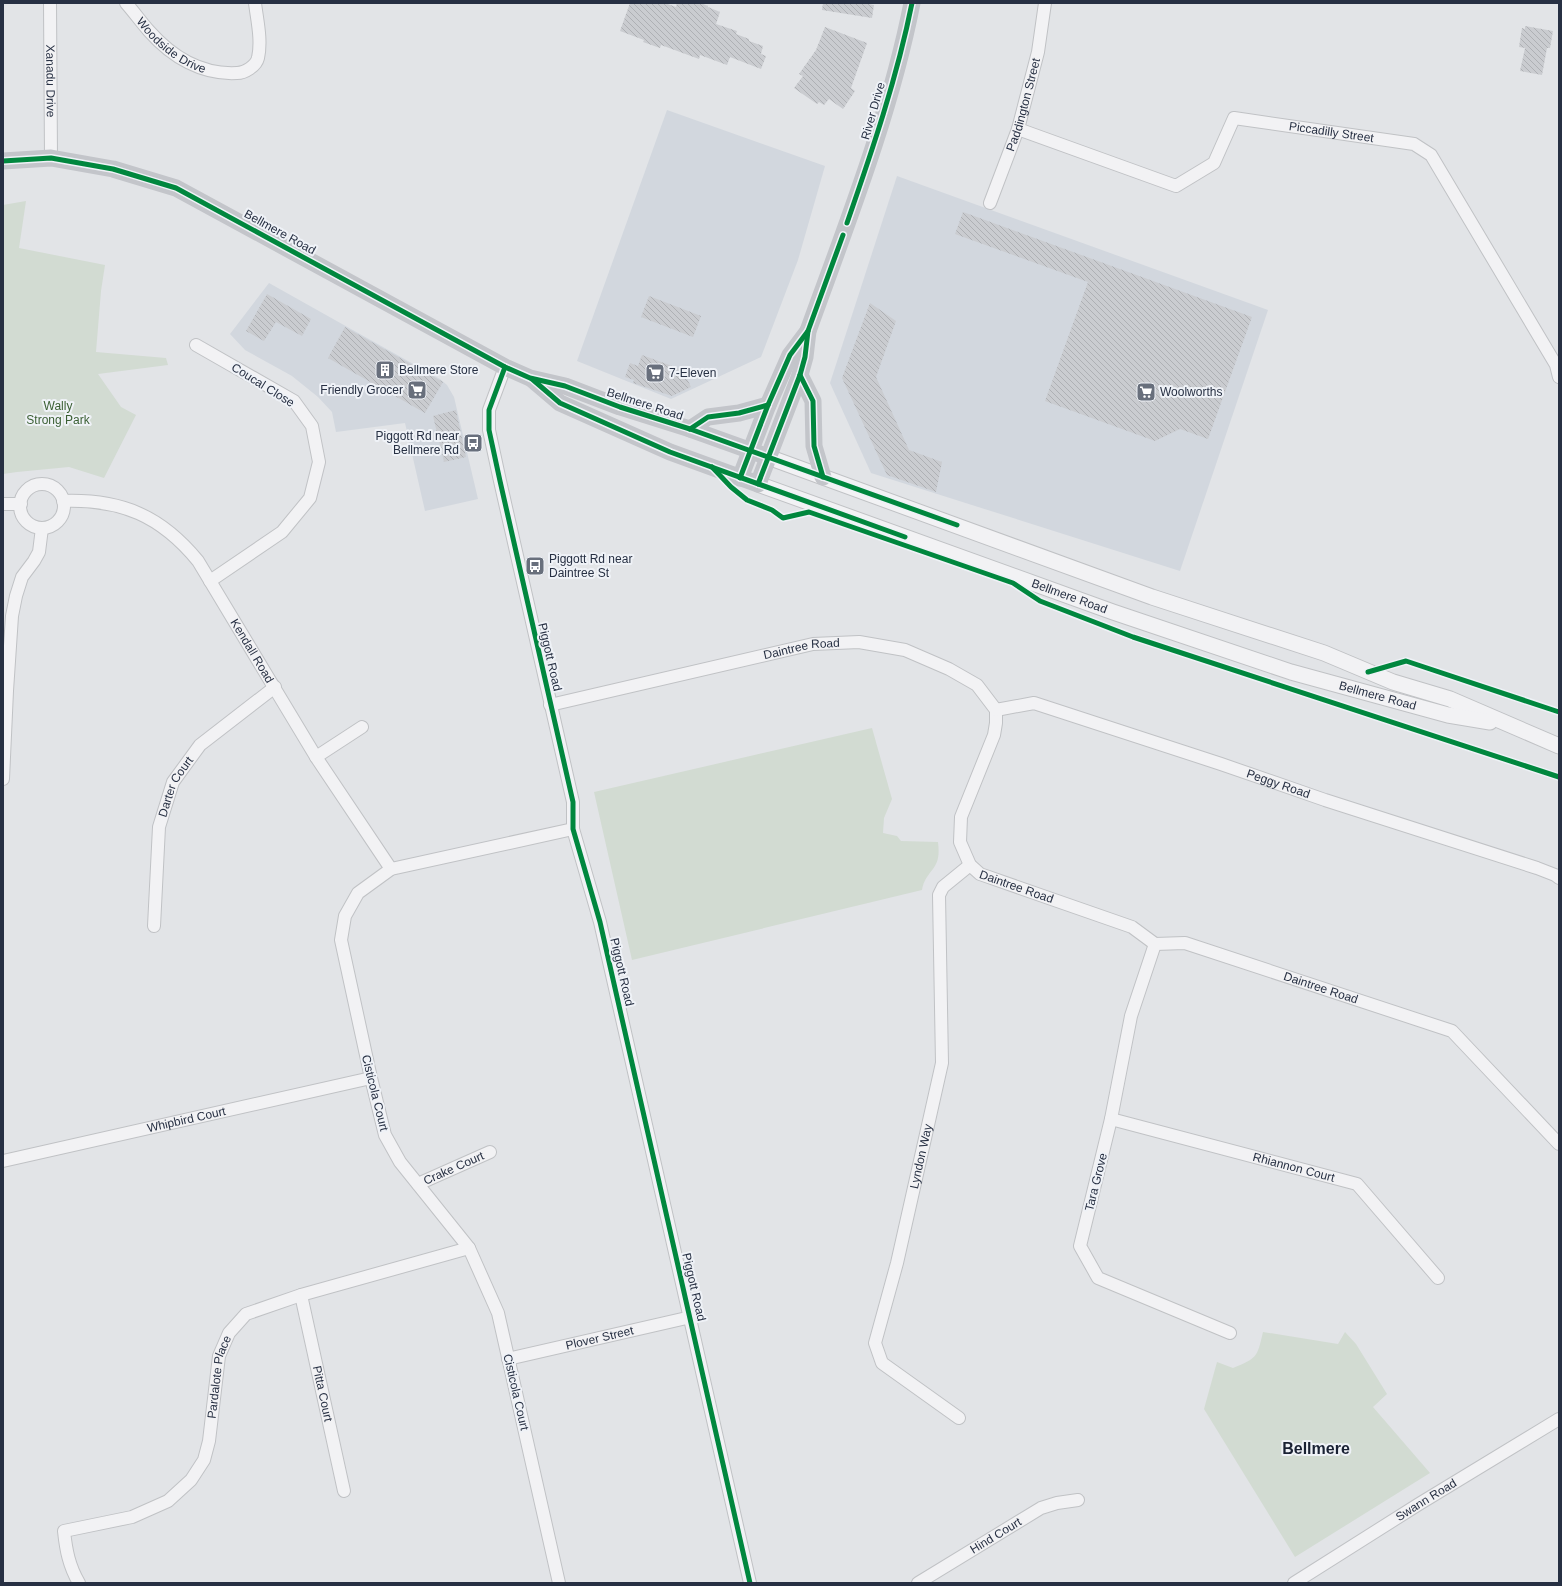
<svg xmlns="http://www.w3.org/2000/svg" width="1562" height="1586" font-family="Arial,sans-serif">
  <defs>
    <pattern id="building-back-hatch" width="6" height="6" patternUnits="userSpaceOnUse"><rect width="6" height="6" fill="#caccd0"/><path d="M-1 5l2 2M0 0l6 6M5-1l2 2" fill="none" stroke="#aeb0b4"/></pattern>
  </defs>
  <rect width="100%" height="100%" fill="#e2e4e7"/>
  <g fill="#d2d7de">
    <path d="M667 110 825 166 798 260 761 357 671 399 577 361Z"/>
    <path d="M897 176 1268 310 1180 571 871 473 830 383Z"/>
    <path d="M269 283 440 379 447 385 454 397 478 499 425 511 405 423 336 432 332 412 318 397 292 376 245 350 230 334Z"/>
  </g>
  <g fill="#d2dbd2">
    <path d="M26 201 19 248 105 265 101 291 96 352 166 358 168 365 98 374 121 407 136 415 104 478 69 467 17 472 3 474V205Z"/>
    <path d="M872 728 892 799 884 818 883 833 897 836 901 841 938 842C942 872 926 868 922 890L632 960 594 792Z"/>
    <path d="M1263 1332 1338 1344 1345 1332 1356 1344 1387 1394 1373 1407 1430 1473 1295 1557 1204 1409 1217 1362 1233 1368C1257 1358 1257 1358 1263 1332Z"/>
  </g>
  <g fill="url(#building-back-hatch)">
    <path d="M630 3H665L676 7 677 3H701L708 6V7L720 12 716 24 737 31 736 34 749 39V41L763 46 761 54 766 56 761 69 730 57 727 65 700 55 699 59 661 45 660 48 643 42 644 40 620 31Z"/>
    <path d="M823 3H863L874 5 872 18 822 10Z"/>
    <path d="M1525 26 1553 31 1550 48H1547L1542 75 1520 71 1525 48 1519 47 1522 28 1525 29Z"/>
    <path d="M825 27 867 43 851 88 855 91 843 109 829 99 824 105 819 102 817 104 794 88 803 76 799 74 816 50Z"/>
    <path d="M963 212 1252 317 1208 439 1180 429 1155 441 1045 401 1088 282 955 234Z"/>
    <path d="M267 294 311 319 302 336 276 322 264 341 246 331Z"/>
    <path d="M649 296 701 316 693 337 641 317Z"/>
    <path d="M870 303 896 321 876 377 909 450 942 462 936 492 887 475 842 378Z"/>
    <path d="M345 327 443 382 425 413 328 358Z"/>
    <path d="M642 355 683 370 691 387 672 396 633 383 634 380 625 377 630 363 638 366Z"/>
    <path d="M456 410 466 457 444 462 433 416Z"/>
  </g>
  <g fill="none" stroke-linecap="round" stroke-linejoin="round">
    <defs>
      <g id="minor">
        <path id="s1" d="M50 3 51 158"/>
        <path id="s2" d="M126 3C134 12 141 22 149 31 172 57 202 75 237 73 245 73 256 66 258 58 262 40 257 20 255 3"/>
        <path id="s3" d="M1018 129 1176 186 1214 163 1234 118 1414 144 1431 155 1556 365 1559 377"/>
        <path id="s4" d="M990 203 1018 129 1038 52 1045 3"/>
        <path d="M196 345 294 401 312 426 319 462 310 498 282 532 210 581"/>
        <path d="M505 367 489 410V430L500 481 573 802V829L600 922 750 1583"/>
        <circle cx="42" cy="506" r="22"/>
        <path id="s5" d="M63 501C122 499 161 516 198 561L316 757 391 869"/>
        <path d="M3 504H21"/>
        <path id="s6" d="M550 705 813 644 859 642 905 650 949 669 977 685 996 710V723L994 735 961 817 960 842 970 865 980 874 1132 927 1155 944 1185 943 1452 1031 1559 1144"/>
        <path id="s7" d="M996 710 1034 703 1221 764 1325 800 1537 868 1555 875 1559 878"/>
        <path d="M316 757 362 727"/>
        <path d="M3 779 7 691 12 616 16 596 22 577 34 561 39 552 42 528"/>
        <path id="s8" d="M154 926 159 827 173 782 200 745 275 687"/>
        <path d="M1155 944 1131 1016 1111 1119 1080 1246 1098 1278 1230 1333"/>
        <path id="s9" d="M1111 1119 1357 1184 1438 1278"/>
        <path id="s10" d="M3 1161 371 1078"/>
        <path id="s11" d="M418 1184 490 1152"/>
        <path id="s12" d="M301 1295 344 1491"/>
        <path id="s13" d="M508 1359 691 1317"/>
        <path id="s14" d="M959 1418 882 1363 875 1343 897 1263 942 1063 939 895 943 887 970 865"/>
        <path id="s15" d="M79 1583C69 1566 66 1550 64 1531L132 1517 168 1501 191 1480 204 1460 209 1441 219 1356 229 1333 246 1314 301 1295 469 1248"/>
        <path d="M559 1583 498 1313 469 1248 400 1162 385 1135 371 1078 341 940 345 916 358 893 391 869 573 829"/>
        <path id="s16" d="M918 1583 1041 1508 1057 1503 1078 1500"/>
        <path id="s17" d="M1294 1583 1419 1504 1559 1419"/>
      </g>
      <g id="tertiary">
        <path d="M768 457 1152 597 1324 653 1393 682 1450 699 1559 746"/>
        <path id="s18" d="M758 484 1113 612 1291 672 1448 715 1490 722"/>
      </g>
    </defs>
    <use href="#minor" stroke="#c0c2c5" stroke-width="14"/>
    <use href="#tertiary" stroke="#c0c2c5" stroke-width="17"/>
    <use href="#minor" stroke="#f2f2f4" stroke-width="12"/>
    <use href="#tertiary" stroke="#f2f2f4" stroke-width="15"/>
    <g stroke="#c3c5ca" stroke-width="17">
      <path d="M3 161 51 158 113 169 176 188 505 367 530 378 565 386 620 407 690 429 768 457"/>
      <path d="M800 375 813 401 814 446 823 477"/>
      <path d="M533 380 560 403 670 452 758 484 800 375 805 357 808 331C847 223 890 115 912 3"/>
      <path d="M690 429 708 417 739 413 768 405"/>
      <path d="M740 478 768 405 790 355 808 331"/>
    </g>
    <defs>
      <g id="cycleway">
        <path d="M3 161 51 158 113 169 176 188 505 367 530 378 565 386 620 407 690 429 957 525"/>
        <path d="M847 223C872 151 897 78 912 3"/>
        <path d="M505 367 489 410V430L500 481 573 802V829L600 922 750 1583"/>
        <path d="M800 375 813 401 814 446 823 477"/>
        <path d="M532 379 560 403 670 452 905 537"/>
        <path d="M690 429 708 417 739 413 768 405"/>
        <path d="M712 467 731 487 747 500 772 510 783 518 809 512 1013 583 1040 601 1133 637 1559 777"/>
        <path d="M740 478 768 405 790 355 808 331"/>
        <path d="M758 484 800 375 805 357 808 331 843 235"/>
        <path d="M1368 672 1406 661 1559 712"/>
      </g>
    </defs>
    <use href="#cycleway" stroke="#eff2f7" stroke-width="8"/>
    <use href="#cycleway" stroke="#00873e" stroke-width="5"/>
  </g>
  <defs>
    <symbol id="building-square" viewBox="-11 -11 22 22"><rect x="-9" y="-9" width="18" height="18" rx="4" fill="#686f7c" stroke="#eff2f7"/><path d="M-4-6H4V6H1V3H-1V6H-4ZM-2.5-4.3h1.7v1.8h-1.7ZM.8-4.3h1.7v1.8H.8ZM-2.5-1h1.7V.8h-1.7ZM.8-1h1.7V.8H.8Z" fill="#fff"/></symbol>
    <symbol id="supermarket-square" viewBox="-11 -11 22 22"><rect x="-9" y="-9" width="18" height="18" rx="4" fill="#686f7c" stroke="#eff2f7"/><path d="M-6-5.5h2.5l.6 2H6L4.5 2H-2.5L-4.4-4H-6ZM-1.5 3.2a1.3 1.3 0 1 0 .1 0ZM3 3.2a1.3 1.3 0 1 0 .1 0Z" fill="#fff"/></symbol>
    <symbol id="bus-square" viewBox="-11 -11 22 22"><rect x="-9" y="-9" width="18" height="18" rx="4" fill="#686f7c" stroke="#eff2f7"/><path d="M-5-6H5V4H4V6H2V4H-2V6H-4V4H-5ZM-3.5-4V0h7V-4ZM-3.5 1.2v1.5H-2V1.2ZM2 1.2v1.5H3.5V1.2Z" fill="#fff"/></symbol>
  </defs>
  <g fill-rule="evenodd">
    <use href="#building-square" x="374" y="359" width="22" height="22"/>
    <use href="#supermarket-square" x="644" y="362" width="22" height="22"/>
    <use href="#supermarket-square" x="406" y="379" width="22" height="22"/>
    <use href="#supermarket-square" x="1135" y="381" width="22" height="22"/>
    <use href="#bus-square" x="462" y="432" width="22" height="22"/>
    <use href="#bus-square" x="524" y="555" width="22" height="22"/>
  </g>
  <g text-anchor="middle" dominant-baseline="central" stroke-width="4" stroke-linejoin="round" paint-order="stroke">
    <g font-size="12" fill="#273043" stroke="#eff2f7">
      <text stroke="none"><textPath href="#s2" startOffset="63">Woodside Drive</textPath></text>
      <text stroke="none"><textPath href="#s1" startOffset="78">Xanadu Drive</textPath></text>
      <text stroke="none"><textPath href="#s4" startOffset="104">Paddington Street</textPath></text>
      <text transform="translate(873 111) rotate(-74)">River Drive</text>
      <text stroke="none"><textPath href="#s3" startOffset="360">Piccadilly Street</textPath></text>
      <text transform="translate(280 232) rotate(29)">Bellmere Road</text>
      <text transform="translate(263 385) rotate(32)">Coucal Close</text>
      <text transform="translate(645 404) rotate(18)">Bellmere Road</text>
      <text stroke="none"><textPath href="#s18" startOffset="331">Bellmere Road</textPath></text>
      <text stroke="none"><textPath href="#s5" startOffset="259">Kendall Road</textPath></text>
      <text stroke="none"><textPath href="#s6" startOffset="258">Daintree Road</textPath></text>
      <text transform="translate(550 657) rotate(77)">Piggott Road</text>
      <text stroke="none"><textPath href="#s18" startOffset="655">Bellmere Road</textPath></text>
      <text stroke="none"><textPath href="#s7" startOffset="296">Peggy Road</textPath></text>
      <text stroke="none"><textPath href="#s8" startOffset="143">Darter Court</textPath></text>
      <text stroke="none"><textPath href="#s6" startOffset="690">Daintree Road</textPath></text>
      <text transform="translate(622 972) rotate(77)">Piggott Road</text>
      <text stroke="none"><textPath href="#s6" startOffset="1014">Daintree Road</textPath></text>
      <text transform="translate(375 1093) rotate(76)">Cisticola Court</text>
      <text stroke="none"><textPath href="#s10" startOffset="188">Whipbird Court</textPath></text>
      <text stroke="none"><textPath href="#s14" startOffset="308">Lyndon Way</textPath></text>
      <text stroke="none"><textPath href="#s11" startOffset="39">Crake Court</textPath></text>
      <text stroke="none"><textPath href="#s9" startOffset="189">Rhiannon Court</textPath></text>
      <text transform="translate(1096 1182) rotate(-76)">Tara Grove</text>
      <text transform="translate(694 1287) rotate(77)">Piggott Road</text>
      <text stroke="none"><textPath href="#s13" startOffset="94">Plover Street</textPath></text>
      <text stroke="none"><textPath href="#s15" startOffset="303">Pardalote Place</textPath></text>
      <text transform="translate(516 1392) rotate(77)">Cisticola Court</text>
      <text stroke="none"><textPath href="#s12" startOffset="101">Pitta Court</textPath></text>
      <text stroke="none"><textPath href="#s17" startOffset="156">Swann Road</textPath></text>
      <text stroke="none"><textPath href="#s16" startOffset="91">Hind Court</textPath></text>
    </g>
    <g font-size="12" fill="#273043" stroke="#eff2f7" text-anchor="start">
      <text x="399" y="370">Bellmere Store</text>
      <text x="669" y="373">7-Eleven</text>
      <text x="403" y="390" text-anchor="end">Friendly Grocer</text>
      <text x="1160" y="392">Woolworths</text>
      <text x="459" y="436" text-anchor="end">Piggott Rd near<tspan x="459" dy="14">Bellmere Rd</tspan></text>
      <text x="549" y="559">Piggott Rd near<tspan x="549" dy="14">Daintree St</tspan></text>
    </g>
    <g font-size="12" fill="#3a5f33" stroke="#eff2f7">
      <text x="58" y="406">Wally<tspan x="58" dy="14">Strong Park</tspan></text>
    </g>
    <g font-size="16" font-weight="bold" fill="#192133" stroke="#eff2f7">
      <text x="1316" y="1448">Bellmere</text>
    </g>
  </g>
  <rect width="1562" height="1586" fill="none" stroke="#273043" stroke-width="8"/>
</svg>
